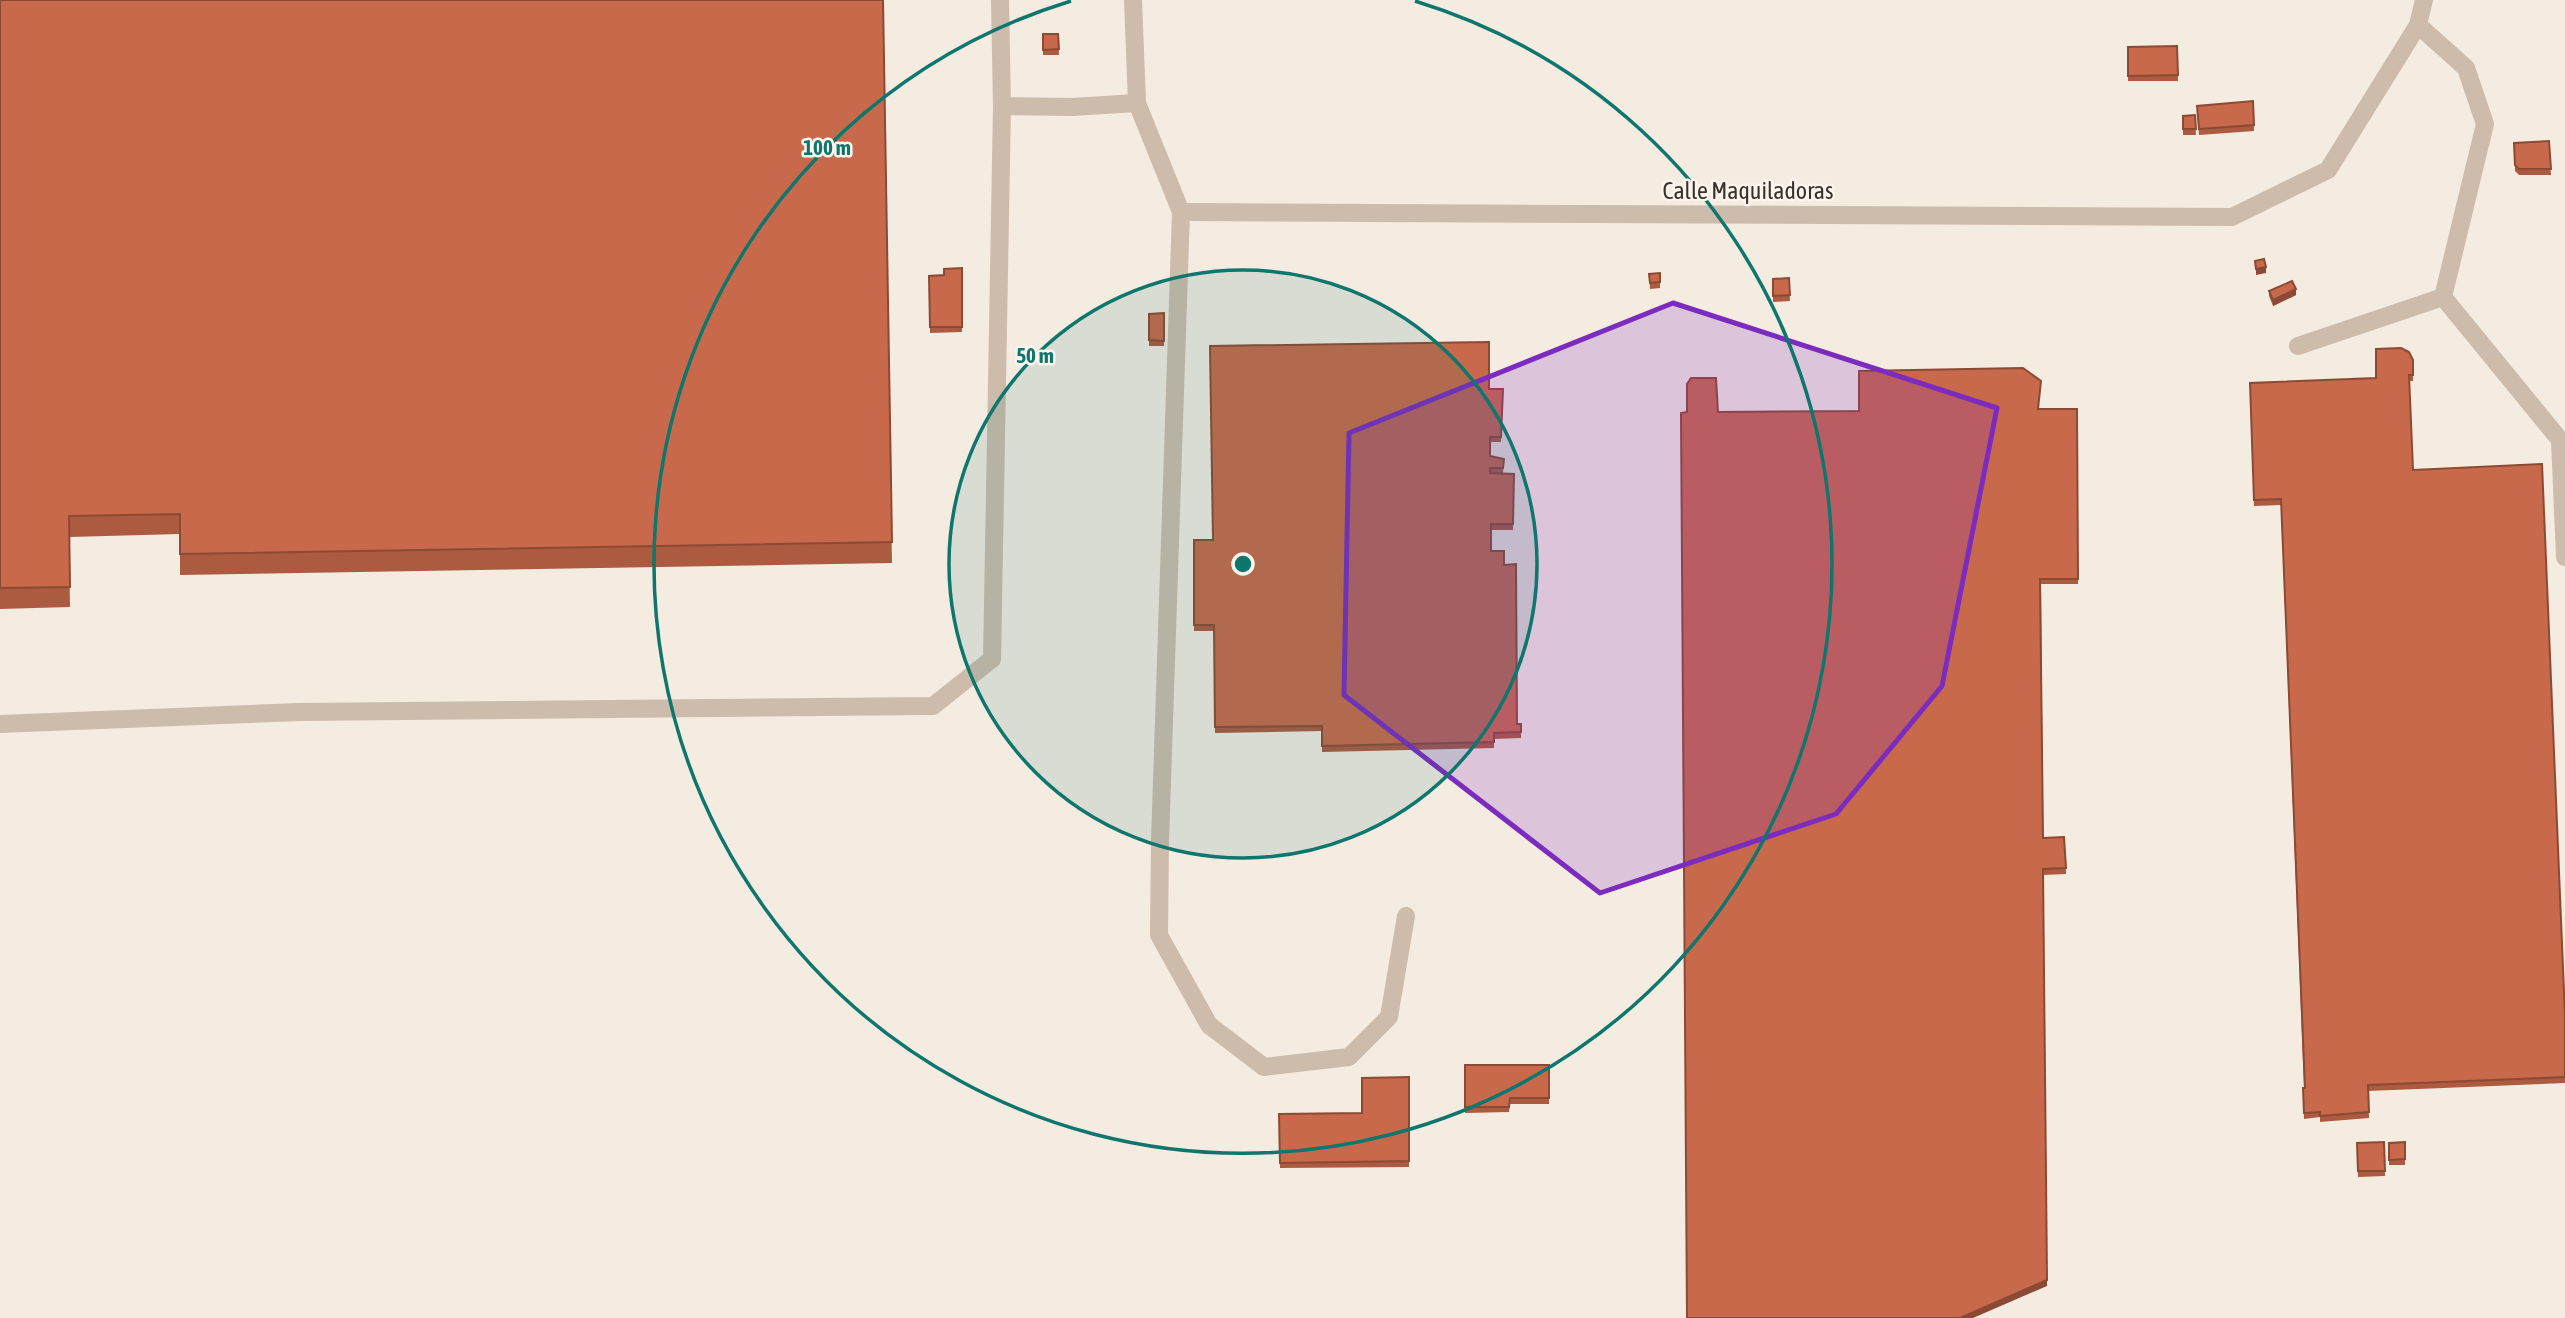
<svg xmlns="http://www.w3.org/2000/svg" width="2565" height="1318" font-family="'Asap Condensed',sans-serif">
  <rect width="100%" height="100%" fill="#f4ebe1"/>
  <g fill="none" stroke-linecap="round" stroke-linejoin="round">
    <g stroke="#cdbbac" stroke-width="18">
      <path d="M1000 0 1002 106"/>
      <path d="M1133 0 1137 103 1181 212 1160 841 1159 935 1209 1025 1264 1067 1349 1057 1389 1017 1406 916"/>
      <path d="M1181 212 2232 217 2328 170 2418 25 2424 0"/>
      <path d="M2443 297 2560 440 2565 557"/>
      <path d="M2298 346 2443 297 2485 124 2466 68 2418 25"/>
      <path d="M0 724 300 712 933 706 992 659 1002 106 1072 107 1137 103"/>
    </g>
  </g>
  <g fill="#ac5a40">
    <path d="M0 0H883L892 563 180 575V534L69 537 70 607 0 609Z"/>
    <path d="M1043 34H1058L1059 55H1043Z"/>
    <path d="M2177 46 2178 81H2128V47Z"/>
    <path d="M2253 101 2254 131 2199 135 2197 111Z"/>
    <path d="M2195 115 2196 135H2183V116Z"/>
    <path d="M2549 141 2551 175H2519L2515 171 2514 143Z"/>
    <path d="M962 268V332L930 333 929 276 944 275Z"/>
    <path d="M1660 273V288L1650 289 1649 274Z"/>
    <path d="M1789 278 1790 301 1773 302V279Z"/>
    <path d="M2269 291 2296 295 2273 306 2269 296Z"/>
    <path d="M1164 313V346H1149V314Z"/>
    <path d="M2413 360V381H2409L2413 470 2565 1016V1083L2368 1091 2369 1118 2320 1122V1117L2304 1119 2303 1088H2304L2281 505 2254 506 2250 383 2376 378Z"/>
    <path d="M1489 389H1503L1501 442H1490V456L1504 459 1503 474H1514L1513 530H1491V551L1504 565 1517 724H1521V738L1494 739V748L1322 752V731L1215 733 1214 631H1194V540H1212Z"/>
    <path d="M2077 409 2078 584H2041L2043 838 2066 868V874L2043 875 2047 1286 1718 412Z"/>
    <path d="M1465 1065H1549V1104H1510L1509 1112 1465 1113Z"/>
    <path d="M1409 1077V1167L1280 1168 1279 1114 1362 1113Z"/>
    <path d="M2384 1142 2385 1176 2358 1177 2357 1143Z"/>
    <path d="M2405 1142V1165H2389V1143Z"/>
  </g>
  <g fill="#8c4a34">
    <path d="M2266 267V273L2256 275V269Z"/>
    <path d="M2296 289V295L2273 306V300Z"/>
    <path d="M2047 1280V1286L1973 1318H1960Z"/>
  </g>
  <g fill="#c8694b" stroke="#8c4a34" stroke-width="2">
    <path d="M0 0H883L892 542 180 554V514L69 516 70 587 0 588Z"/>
    <path d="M1043 34H1058L1059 49 1043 50Z"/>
    <path d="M2177 46 2178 75 2128 76V47Z"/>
    <path d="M2253 101 2254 125 2199 129 2197 106Z"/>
    <path d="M2195 115 2196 129H2183V116Z"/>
    <path d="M2549 141 2551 169H2519L2515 165 2514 143Z"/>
    <path d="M2264 259 2266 267 2256 269 2255 261Z"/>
    <path d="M962 268V327H930L929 276 944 275V269Z"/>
    <path d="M1660 273V282L1650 283 1649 274Z"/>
    <path d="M1789 278 1790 295 1773 296V279Z"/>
    <path d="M2292 281 2296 289 2273 300 2269 291Z"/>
    <path d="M1164 313V341L1149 340V314Z"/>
    <path d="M1489 342V389H1503L1501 437H1490V456L1504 459 1503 468H1490V473L1514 474 1513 524H1491V551H1504V565L1516 564 1517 724H1521V732L1494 733V742L1322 746V726L1215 727 1214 625H1194V540H1213L1210 346Z"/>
    <path d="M2401 348 2409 352 2413 360V375H2409L2413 470 2542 464 2565 1016V1077L2368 1085 2369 1112 2320 1116V1112L2304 1113 2303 1088H2305L2281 499 2254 500 2250 383 2376 378V349Z"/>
    <path d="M2023 368 2041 381 2038 409H2077L2078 579H2040L2043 838 2064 837 2066 868 2043 869 2047 1280 1960 1318H1687L1681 413 1687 412V384L1691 378H1716L1718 412 1859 411V371Z"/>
    <path d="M1465 1065H1549V1098H1510L1509 1107H1465Z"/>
    <path d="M1409 1077V1161L1280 1163 1279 1114 1362 1113V1078Z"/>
    <path d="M2384 1142 2385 1171H2358L2357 1143Z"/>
    <path d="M2405 1142V1159L2389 1160V1143Z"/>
  </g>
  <path fill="#7b2cbf" fill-opacity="0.2" stroke="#7b2cbf" stroke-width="5" stroke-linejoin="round" d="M1673 303 1997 408 1942 686 1836 814 1600 893 1344 695 1349 433Z"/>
  <circle cx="1243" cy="564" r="294" fill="#0f766e" fill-opacity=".12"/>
  <g fill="none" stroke="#0f766e" stroke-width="3.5">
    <circle cx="1243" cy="564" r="294"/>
    <path d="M1415 1A589 589 0 1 1 1071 1"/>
  </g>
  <g text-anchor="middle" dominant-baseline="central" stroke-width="5" stroke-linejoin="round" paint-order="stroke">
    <g font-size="24" fill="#3b302b" stroke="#fbf5ee">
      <text x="1748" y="190">Calle Maquiladoras</text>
    </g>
  </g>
  <circle cx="1243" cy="564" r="10" fill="#0f766e" stroke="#fbf5ee" stroke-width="3.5"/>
  <g font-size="21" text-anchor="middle" font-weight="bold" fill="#0f766e" stroke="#fbf5ee" stroke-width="5" stroke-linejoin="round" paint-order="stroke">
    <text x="827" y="155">100 m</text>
    <text x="1035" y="363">50 m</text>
  </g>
</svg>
